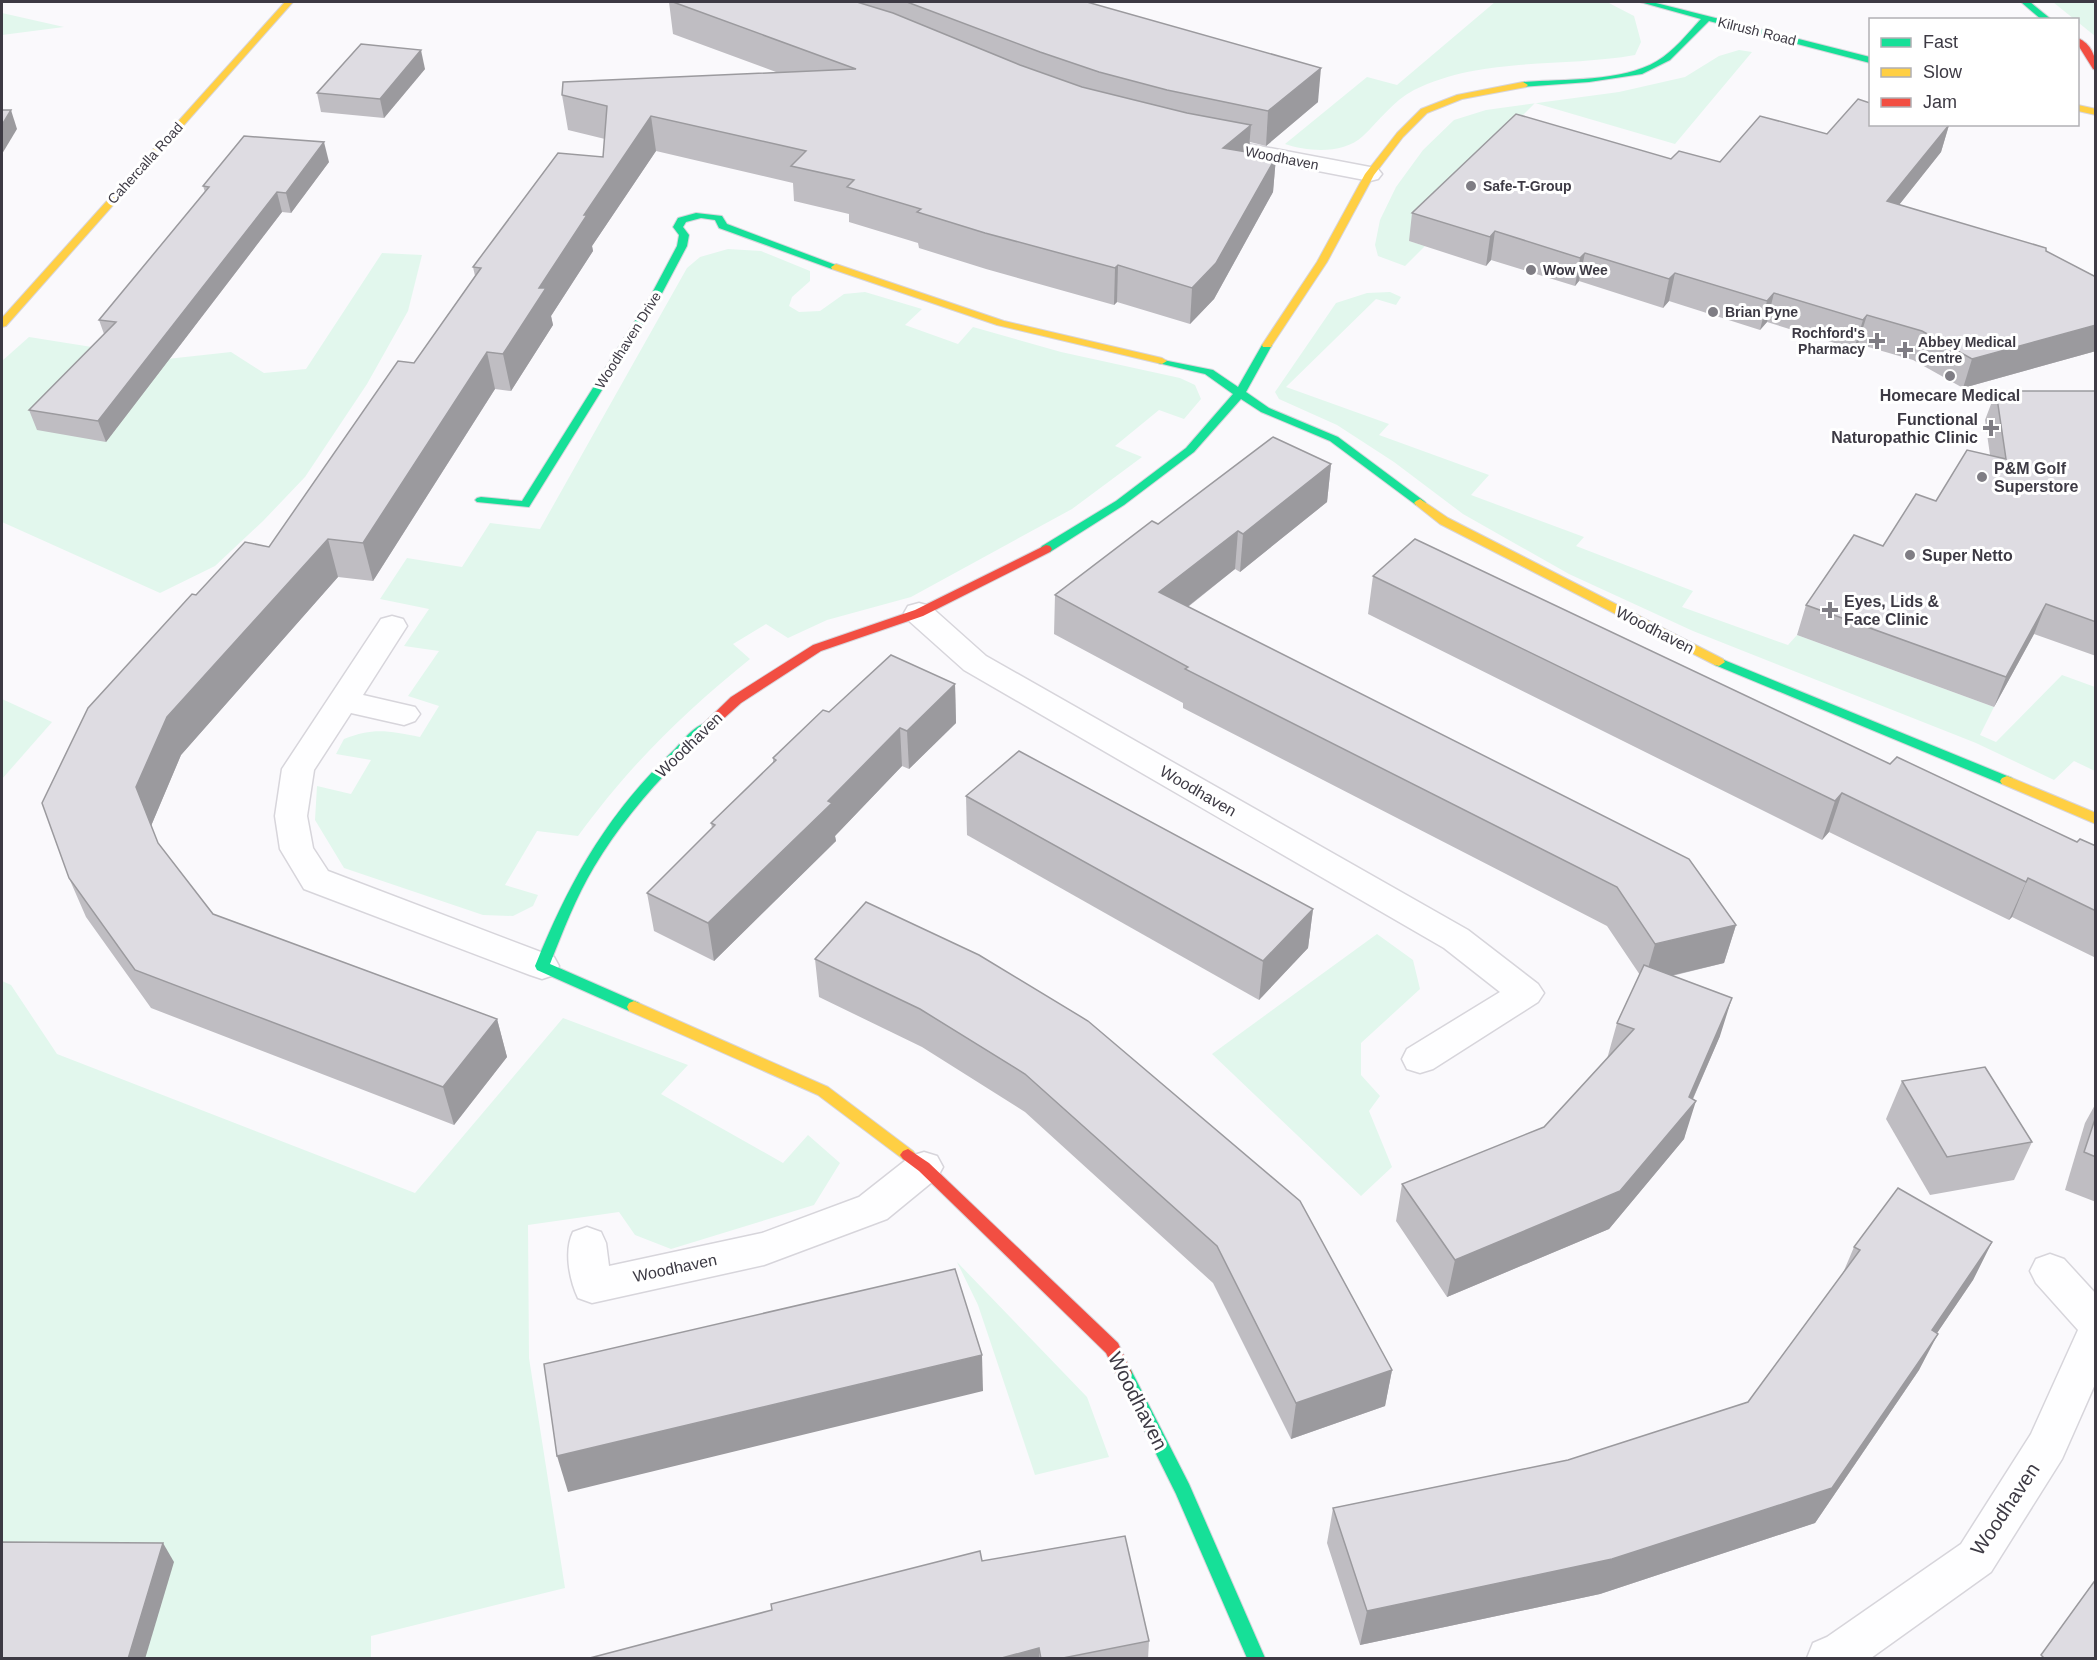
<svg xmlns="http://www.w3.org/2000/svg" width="2097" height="1660" font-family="Helvetica,sans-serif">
  <rect width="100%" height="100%" fill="#faf9fc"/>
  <g fill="#e2f7ed">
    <path d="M1495 2H1607L1634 16 1641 42 1635 55C1563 68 1482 56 1414 90 1393 101 1380 120 1363 136 1344 154 1309 152 1285 144L1367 77 1397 85Z"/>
    <path d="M2053 2H2095V36Z"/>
    <path d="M2 13 64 27 2 35Z"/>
    <path d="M1739 50 1752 52 1675 144 1535 103 1500 138 1409 241 1425 246 1405 266 1378 256 1375 245 1380 220 1396 187 1423 150 1454 120 1486 110 1619 92 1685 77 1719 56Z"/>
    <path d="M728 249 761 251 810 271V281L792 297 789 306 799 312 820 311 844 294 865 292 922 309 905 325 958 344 973 327 1061 352 1180 378 1195 385 1201 399 1184 419 1159 410 1115 446 1142 457 1072 509 911 597 827 620 788 638 766 624 733 644 750 659C682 714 630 765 578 836L537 831 505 885 538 895 533 906 513 916 483 915 344 868 315 820 317 786 351 794 371 760 336 754 344 739C374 727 389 731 420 737L439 706 408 696 439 651 404 646 429 609 380 599 407 558 462 567 490 523 540 529 687 268 700 257Z"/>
    <path d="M382 253 422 255 408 311 367 384 305 477 263 521 215 566 160 593 2 522V361L29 337 167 359 231 352 264 373 306 369Z"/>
    <path d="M1390 292 1401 297 1396 305 1376 299 1286 387 1389 424 1379 435 1489 475 1471 495 1584 537 1576 546 1693 591 1682 607 1788 645 1797 635 1994 707 1980 735 1996 742 2062 675 2095 687V771L2074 761 2054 780 1976 743 1693 631 1569 574 1463 514 1394 462 1337 425 1279 399 1275 392 1336 303 1367 293Z"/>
    <path d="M2 699 52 722 2 779Z"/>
    <path d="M1377 934 1413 960 1420 989 1361 1043V1075L1380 1096 1369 1111 1392 1167 1361 1196 1212 1054Z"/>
    <path d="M2 981 11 985 57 1054 415 1193 563 1018 688 1065 661 1094 783 1163 808 1135 840 1163 814 1205 671 1249 635 1235 619 1212 528 1225 529 1358 565 1588 371 1636V1658H2Z"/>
    <path d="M957 1262 1087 1397 1109 1457 1035 1475 978 1305Z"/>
  </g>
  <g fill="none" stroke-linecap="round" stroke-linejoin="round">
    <defs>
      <g id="street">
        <path d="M1206 136 1370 167 1378 169 1382 174 1378 179 1370 181 1198 148 1194 143 1198 138Z"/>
        <path d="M919 603 930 606 986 656 1468 930 1538 984 1544 993 1538 1002 1433 1069 1420 1073 1407 1069 1402 1059 1407 1049 1500 992 1444 948 964 670 908 620 904 613 908 606Z"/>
        <path d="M392 616 403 619 407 626 363 695 415 707 420 714 415 721 404 725 351 713 314 770 307 816 313 848 328 871 554 957 559 966 554 975 542 979 530 975 304 889 280 849 275 816 282 769 381 619Z"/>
        <path d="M924 1152 937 1156 943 1167 937 1178 887 1219 764 1265 592 1303 578 1298C569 1279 564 1250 573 1232L587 1227 601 1232 606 1243 609 1266 762 1233 859 1197 911 1156Z"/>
        <path d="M2050 1254 2064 1259 2096 1294V1382L2062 1459 1991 1572 1871 1658H1807L1813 1643 1827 1637 1961 1544 2031 1434 2078 1330 2036 1283 2030 1271 2036 1259Z"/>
      </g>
      <g id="fast">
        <path d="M1640 2H1652L1870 57V63L1709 21 1670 60 1642 74 1589 82 1520 87 1518 85 1523 82C1563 79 1622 82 1657 61 1674 51 1687 34 1701 19Z"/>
        <path d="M2021 2H2030L2052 20H2042Z"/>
        <path d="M696 213 722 216 727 224 841 267 840 269H832L719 228 715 220 701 218 686 222 683 227 689 235 687 246 660 297 529 507 477 502 475 500 477 498 481 497 522 501 650 297 677 246 679 235 673 227 678 218Z"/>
        <path d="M1267 342 1272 345 1246 392 1269 408 1338 437 1424 501 1426 503 1424 505H1416L1330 441 1261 412 1241 399 1194 452 1124 505 1050 552H1042L1040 549 1042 546 1116 501 1186 448 1233 394 1205 374 1158 363V359L1213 370 1238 387 1262 345Z"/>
        <path d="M1719 658 2012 778 2014 781 2012 784H2002L1715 665 1713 662Z"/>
        <path d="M706 723 712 727 711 730C666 770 625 815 594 867 576 897 563 931 550 964L639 1003 641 1007 639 1011H629L537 970 535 966C570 880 607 814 675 749 683 740 694 726 706 723Z"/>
        <path d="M1124 1366 1130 1368 1189 1484 1265 1658H1247L1176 1494 1116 1373 1118 1368Z"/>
      </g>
      <g id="slow">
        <path d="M285 2H293L6 326 2 327V318Z"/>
        <path d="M1523 82 1528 85 1526 87 1462 99 1427 113 1403 137 1374 175 1327 262 1272 345 1271 347H1263L1262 345 1317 262 1365 174 1397 133 1421 109 1457 95Z"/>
        <path d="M2078 105 2096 109V115L2078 111Z"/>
        <path d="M836 264 1004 321 1162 358 1167 361 1162 364 997 325 832 269 831 267Z"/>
        <path d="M1420 499 1448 518 1723 659 1725 662 1719 666 1715 665 1440 524 1416 505 1414 503 1416 501Z"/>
        <path d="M2007 776 2096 813V824L2002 784 2000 781 2002 778Z"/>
        <path d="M634 1001 828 1087 913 1151 916 1155 913 1159 908 1161 903 1159 818 1095 629 1011 627 1007 629 1003Z"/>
      </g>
      <g id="jam">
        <path d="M2078 38C2091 44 2096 56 2096 70L2093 69 2078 45Z"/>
        <path d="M1046 545 1050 546 1052 549 1050 552 923 616 821 651 741 703 711 730 706 731 700 727 731 697 813 645 915 610Z"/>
        <path d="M908 1149 929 1163 1118 1343 1132 1373 1130 1378 1124 1380 1118 1378 1106 1353 919 1171 903 1159 900 1155 903 1151Z"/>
      </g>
    </defs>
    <use href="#street" stroke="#d7d5db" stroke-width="3"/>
    <use href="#fast" stroke="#d7d5db" stroke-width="2"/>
    <use href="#slow" stroke="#d7d5db" stroke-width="2"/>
    <use href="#jam" stroke="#d7d5db" stroke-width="2"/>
    <use href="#street" fill="#fefeff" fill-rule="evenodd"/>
    <use href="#fast" fill="#16e098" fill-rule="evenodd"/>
    <use href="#slow" fill="#ffcf43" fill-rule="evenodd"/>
    <use href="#jam" fill="#f24e42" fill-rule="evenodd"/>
  </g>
  <g fill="#bfbdc2">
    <path d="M669 2H1088L1318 102 1266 146 1250 142 1249 152 1276 157 1273 192 1214 299 1190 324 1117 302 1114 305 986 269 919 248 918 243 849 222V214L794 201 793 183 656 151 592 246 593 251 551 316 553 325 511 391 495 389 373 581 338 577 181 755 151 826 158 843 213 914 497 1019 507 1057 454 1125 151 1008 86 917 69 878 196 595 269 547 414 363 475 276 473 267 603 157 605 139 568 130 562 95 776 72 673 34Z"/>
    <path d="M425 69 384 118 321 112 317 93Z"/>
    <path d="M1949 125 1941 152 1899 205 2046 251 2096 277V351L1963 388 1913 360 1858 344 1854 349 1767 322 1760 330 1669 301 1663 308 1579 281 1575 286 1491 260 1486 266 1409 241 1412 213 1671 159 1720 162 1827 134Z"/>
    <path d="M329 162 291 213 282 212 106 442 37 430 29 410 104 334 99 320 205 192 203 186Z"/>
    <path d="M1996 391H2096V656L2034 634 1994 707 1797 635 1806 605 1883 546 1990 455 1985 420Z"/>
    <path d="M1331 464 1327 502 1240 572 1235 569 1188 607 1736 925 1724 963 1672 976 1720 1036 1693 1099 1684 1139 1609 1229 1447 1297 1396 1221 1402 1184 1544 1127 1607 1059 1617 1023 1640 975 1607 926 1183 708V703L1054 634 1055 595 1158 524Z"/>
    <path d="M1373 576 1890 764 2077 842 2096 846V958L2012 917 2009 920 1829 832 1822 840 1368 614Z"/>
    <path d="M955 684 956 723 909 769 902 766 835 836 836 841 714 961 654 931 647 893 712 828 711 823 773 763V758L829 712Z"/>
    <path d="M966 796 1313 909 1308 948 1259 1000 967 835Z"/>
    <path d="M866 902 1392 1370 1385 1406 1291 1439 1213 1283 1025 1112 922 1047 819 997 815 959Z"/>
    <path d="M1902 1081 2032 1142 2014 1180 1930 1195 1886 1119Z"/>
    <path d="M2096 1103V1202L2065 1190 2085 1123Z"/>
    <path d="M1992 1242 1973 1280 1937 1333 1919 1370 1815 1523 1600 1594 1360 1645 1327 1543 1333 1508 1568 1460 1748 1402 1843 1273 1854 1247Z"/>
    <path d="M982 1561 1149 1641 1148 1659H586Z"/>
  </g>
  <g fill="#9b9a9e">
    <path d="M421 50 425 69 384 118 380 99Z"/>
    <path d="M1321 68 1318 102 1266 146 1268 111Z"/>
    <path d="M11 110 17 129 2 154V125Z"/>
    <path d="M651 116 656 151 592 246 593 251 551 316 553 325 511 391 503 354 539 288 584 215Z"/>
    <path d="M1251 125 1248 160 1223 148Z"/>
    <path d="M1949 125 1941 152 1879 230 1887 201Z"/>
    <path d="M324 142 329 162 291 213 286 193Z"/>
    <path d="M1276 157 1273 192 1214 299 1190 324 1192 288Z"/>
    <path d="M277 192 282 212 106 442 98 421Z"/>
    <path d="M1495 231 1491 260 1486 266 1490 237Z"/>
    <path d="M1585 253 1579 281 1575 286 1580 258Z"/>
    <path d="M1118 265 1117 302 1114 305 1115 268Z"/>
    <path d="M1675 273 1669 301 1663 308 1669 279Z"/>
    <path d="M1774 293 1767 322 1760 330 1767 301Z"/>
    <path d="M1867 315 1858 344 1854 349 1863 320Z"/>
    <path d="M2096 325V351L1963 388 1972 359Z"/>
    <path d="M487 352 495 389 373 581 363 543Z"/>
    <path d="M1331 464 1327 502 1240 572 1243 534Z"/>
    <path d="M1238 531 1235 569 1158 630 1159 592Z"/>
    <path d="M328 539 338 577 181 755 151 826 136 787 167 717Z"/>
    <path d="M2046 604 2034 634 1994 707 2006 677Z"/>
    <path d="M955 684 956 723 909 769 907 731Z"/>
    <path d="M900 728 902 766 835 836 836 841 714 961 708 923Z"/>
    <path d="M1842 793 1829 832 1822 840 1835 801Z"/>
    <path d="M2028 878 2012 917 2009 920 2026 882Z"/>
    <path d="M1313 909 1308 948 1259 1000 1263 961Z"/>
    <path d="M1736 925 1724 963 1644 982 1655 944Z"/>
    <path d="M1732 998 1720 1036 1687 1112 1696 1101 1684 1139 1609 1229 1447 1297 1455 1260 1689 1097Z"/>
    <path d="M497 1019 507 1057 454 1125 443 1087Z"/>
    <path d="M1992 1242 1973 1280 1914 1367 1932 1330Z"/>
    <path d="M1938 1334 1919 1370 1815 1523 1600 1594 1360 1645 1367 1611Z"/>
    <path d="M982 1355 983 1391 568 1492 557 1456Z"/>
    <path d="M1392 1370 1385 1406 1291 1439 1296 1403Z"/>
    <path d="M163 1543 174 1562 145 1659H128Z"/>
    <path d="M1039 1648V1659H998Z"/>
  </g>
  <g fill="#dedce2" stroke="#9b9a9e" stroke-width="1.5">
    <path d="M673 2H857L893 13 1020 65 1082 87 1187 113 1251 125 1223 148 1276 157 1216 263 1192 288 1118 265 1115 268 985 233 917 212 921 209 847 187 854 180 791 166 806 151 651 116 584 215H587L539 288H546L503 354 487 352 363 543 328 539 167 717 136 787 158 843 213 914 497 1019 443 1087 135 970 69 878 42 803 88 708 192 594 196 595 245 542 269 547 398 361 414 363 481 268 473 267 558 153 603 157 607 106 562 95 563 82 856 69Z"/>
    <path d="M907 2H1087L1321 68 1268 111 1167 90 1099 72 1040 52Z"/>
    <path d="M361 44 421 50 380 99 317 93Z"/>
    <path d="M1858 99 1870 103V124L1949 125 1887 201 2046 248V251L2096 277V325L1972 359 1922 331 1867 315 1863 320 1774 293 1767 301 1675 273 1669 279 1585 253 1580 258 1495 231 1490 237 1412 213 1516 114 1671 159 1679 151 1720 162 1760 116 1827 134Z"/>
    <path d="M2 110H11L2 125Z"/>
    <path d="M244 136 324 142 286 193 277 192 98 421 29 410 116 322 99 320 209 187 203 186Z"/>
    <path d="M1996 391H2096V622L2046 604 2006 677 1806 605 1854 535 1883 546 1916 494 1936 501 1967 450 2006 459Z"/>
    <path d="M1273 437 1331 464 1243 534 1238 531 1159 592 1689 859 1736 925 1655 944 1617 887 1185 669 1188 667 1055 595 1152 521 1158 524Z"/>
    <path d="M1415 539 1890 764 1897 757 2077 842 2080 839 2096 846V911L2028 878 2026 882 1842 793 1835 801 1373 576Z"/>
    <path d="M891 655 955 684 907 731 900 728 828 801 832 803 708 923 647 893 715 825 711 823 776 760 773 758 823 710 829 712Z"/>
    <path d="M1019 751 1313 909 1263 961 966 796Z"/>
    <path d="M866 902 979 955 1088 1021 1300 1201 1392 1370 1296 1403 1217 1246 1025 1074 920 1009 815 959Z"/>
    <path d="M1644 965 1732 998 1689 1097 1696 1101 1620 1191 1455 1260 1402 1184 1544 1127 1634 1029 1617 1023Z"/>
    <path d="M1985 1067 2032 1142 1947 1157 1902 1081Z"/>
    <path d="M2096 1116V1157L2084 1152Z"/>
    <path d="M1898 1188 1992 1242 1932 1330 1938 1334 1832 1488 1612 1559 1367 1611 1333 1508 1568 1460 1748 1402 1860 1250 1854 1247Z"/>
    <path d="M955 1269 982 1355 557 1456 544 1364Z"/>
    <path d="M1125 1536 1149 1641 1058 1659H1041L1039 1648 998 1659H586L772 1610 771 1604 980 1551 982 1561Z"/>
    <path d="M2 1542 163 1543 128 1659H2Z"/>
    <path d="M2096 1579V1659H2045L2041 1655Z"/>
  </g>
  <g fill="#7f7d84" stroke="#fff" stroke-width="2">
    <circle cx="1471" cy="186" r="6"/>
    <circle cx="1531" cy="270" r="6"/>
    <circle cx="1713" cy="312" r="6"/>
    <path d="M1874 332h6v6h6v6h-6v6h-6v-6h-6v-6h6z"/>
    <path d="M1902 341h6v6h6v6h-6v6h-6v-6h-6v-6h6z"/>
    <circle cx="1950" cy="376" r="6"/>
    <path d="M1988 419h6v6h6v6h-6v6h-6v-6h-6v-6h6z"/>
    <circle cx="1982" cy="477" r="6"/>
    <circle cx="1910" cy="555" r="6"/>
    <path d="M1827 601h6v6h6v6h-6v6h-6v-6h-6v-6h6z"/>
  </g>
  <g text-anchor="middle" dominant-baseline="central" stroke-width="6" stroke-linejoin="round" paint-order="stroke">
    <g font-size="14" fill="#3d3a44" stroke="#fff">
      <text transform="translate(1757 31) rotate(14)">Kilrush Road</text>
      <text transform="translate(1282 158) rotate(11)">Woodhaven</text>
      <text transform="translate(145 163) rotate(-48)">Cahercalla Road</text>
      <text transform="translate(628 340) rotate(-58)">Woodhaven Drive</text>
    </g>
    <g font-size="14" font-weight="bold" fill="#3d3a44" stroke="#fff" text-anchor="start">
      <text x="1483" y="186">Safe-T-Group</text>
      <text x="1543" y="270">Wow Wee</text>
      <text x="1725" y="312">Brian Pyne</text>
      <text x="1865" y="333" text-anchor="end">Rochford's<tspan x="1865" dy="16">Pharmacy</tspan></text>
      <text x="1918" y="342">Abbey Medical<tspan x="1918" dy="16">Centre</tspan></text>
    </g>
    <g font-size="16" font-weight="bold" fill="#3d3a44" stroke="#fff" text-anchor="start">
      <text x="1950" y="395" text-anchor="middle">Homecare Medical</text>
      <text x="1978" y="419" text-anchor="end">Functional<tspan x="1978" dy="18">Naturopathic Clinic</tspan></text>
      <text x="1994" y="468">P&amp;M Golf<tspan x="1994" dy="18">Superstore</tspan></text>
      <text x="1922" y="555">Super Netto</text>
      <text x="1844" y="601">Eyes, Lids &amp;<tspan x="1844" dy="18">Face Clinic</tspan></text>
    </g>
    <g font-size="16" fill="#3d3a44" stroke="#fff">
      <text transform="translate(1655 630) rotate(27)">Woodhaven</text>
      <text transform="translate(689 745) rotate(-44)">Woodhaven</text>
      <text transform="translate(1198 791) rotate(30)">Woodhaven</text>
      <text transform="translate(675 1268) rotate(-12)">Woodhaven</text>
    </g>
    <g font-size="20" fill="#3d3a44" stroke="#fff">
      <text transform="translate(1138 1401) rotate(63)">Woodhaven</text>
      <text transform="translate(2005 1509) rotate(-56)">Woodhaven</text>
    </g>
  </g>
  <rect width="2097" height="1660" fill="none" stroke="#3d3a44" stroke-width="6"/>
  <rect x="1869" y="18" width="210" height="108" fill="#ffffff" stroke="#b1b0b4" stroke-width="1.5"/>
  <rect x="1881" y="38" width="30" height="9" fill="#16e098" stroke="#b1b0b4" stroke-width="1.5"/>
  <text x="1923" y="48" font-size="18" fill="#3d3a44">Fast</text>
  <rect x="1881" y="68" width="30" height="9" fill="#ffcf43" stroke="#b1b0b4" stroke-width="1.5"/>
  <text x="1923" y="78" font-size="18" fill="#3d3a44">Slow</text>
  <rect x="1881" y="98" width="30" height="9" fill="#f24e42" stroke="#b1b0b4" stroke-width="1.5"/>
  <text x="1923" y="108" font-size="18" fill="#3d3a44">Jam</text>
</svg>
